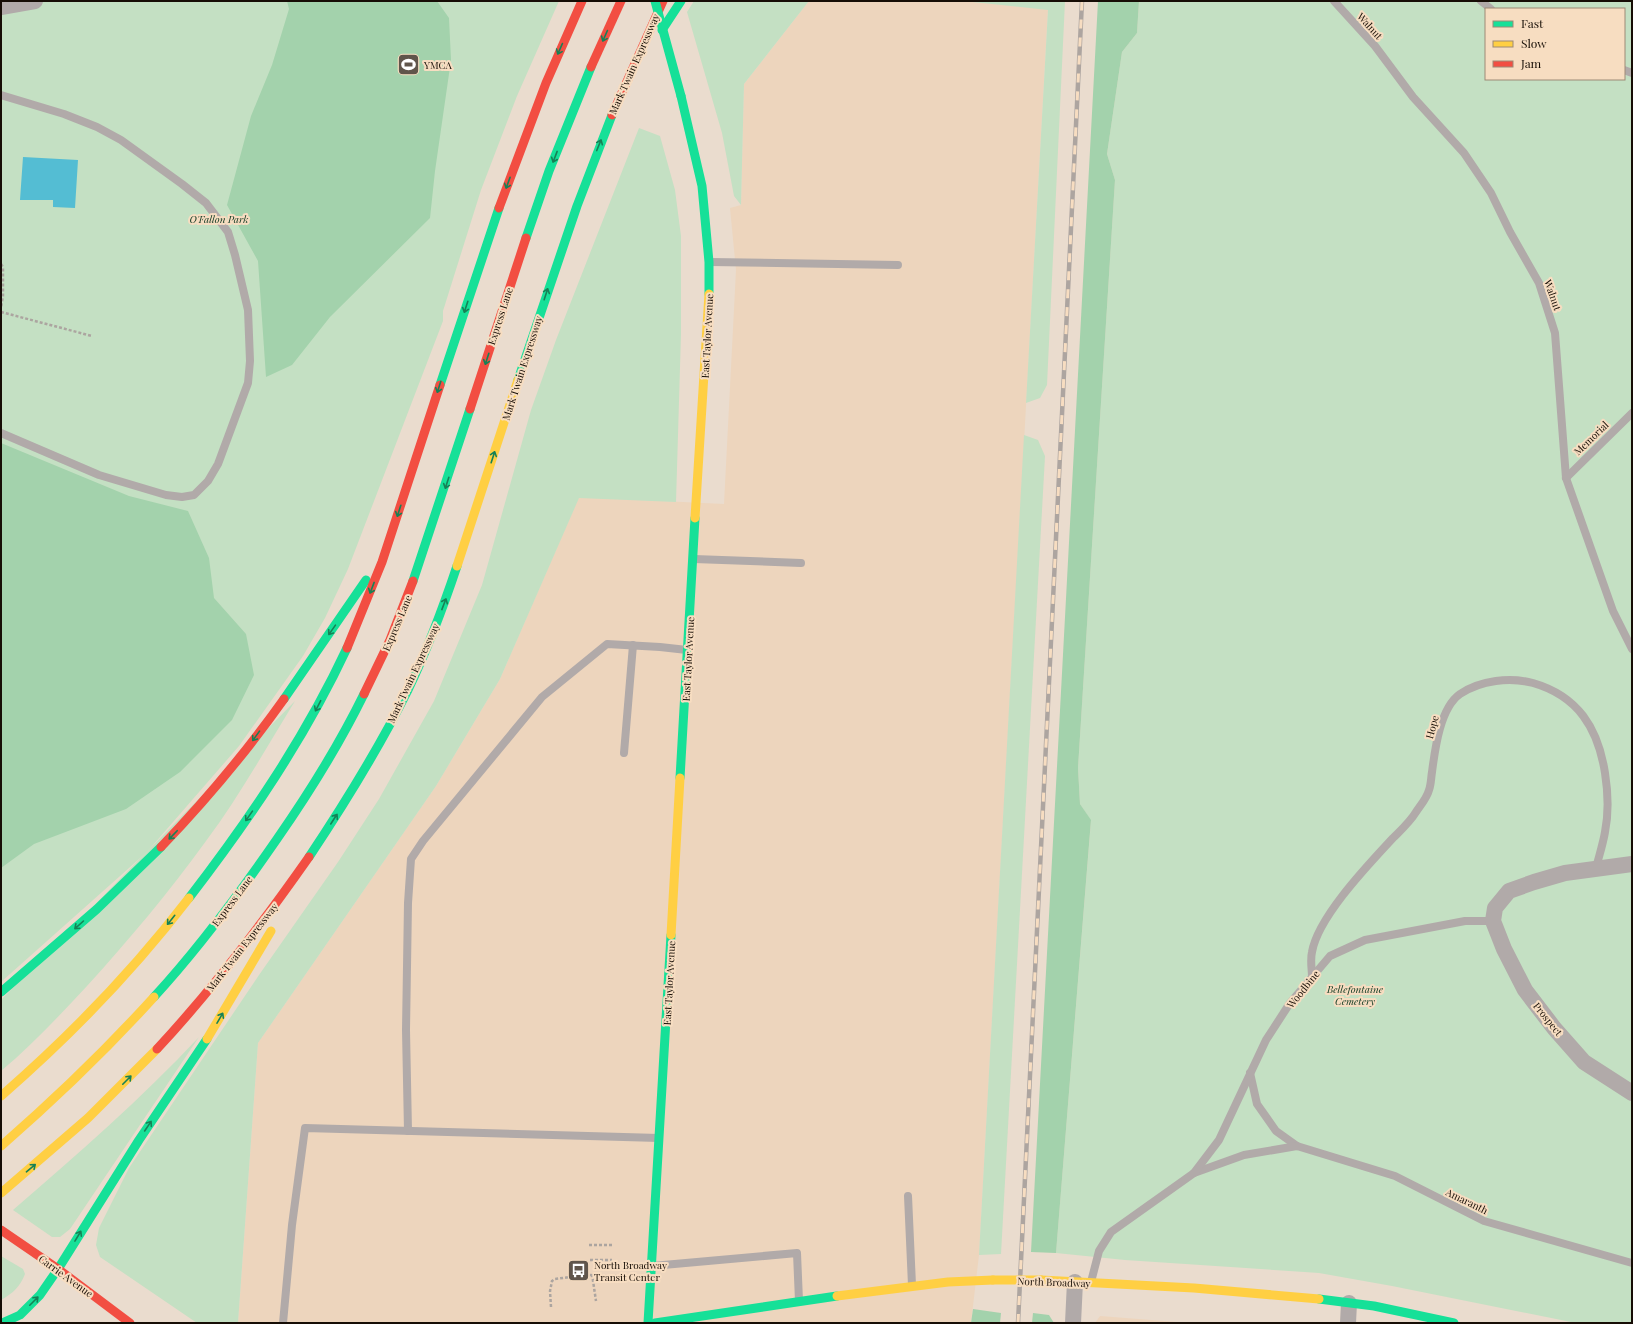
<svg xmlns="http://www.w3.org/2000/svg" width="1633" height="1324" font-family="'Playfair Display',serif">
  <rect width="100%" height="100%" fill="#eadcce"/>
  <g fill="#edd5bd">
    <path d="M809 1H963L1048 9 979 1255 971 1323H238L258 1043 436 786 500 679 579 497 724 504 736 270 730 208 741 205 744 84Z"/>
    <path d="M1100 1316 1190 1323H1095Z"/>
  </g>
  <g fill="#c4e0c3" fill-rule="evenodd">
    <path d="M1 1H559L517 96 481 190 443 311V321L348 569 325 618 303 656 239 746 147 852 1 982Z"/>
    <path d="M694 1H809L744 84 741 205 734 196 722 133 687 12Z"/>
    <path d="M963 1H1065L1047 385 1040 398 1026 403 1048 10Z"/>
    <path d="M1139 1H1632V1323H1576L1392 1286 1319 1273 1125 1260 1056 1253 1091 821 1080 804 1078 768 1115 180 1107 154 1122 52 1137 33ZM1486 9H1624V79H1486Z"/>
    <path d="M639 128 660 136 675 190 681 236V334L676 502 579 498 500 679 436 786 258 1043 238 1323H197L100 1257 96 1245 99 1228 129 1168 259 975 338 862 379 799 434 701 482 585 531 410 556 340Z"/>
    <path d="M1024 435 1038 440 1045 456 1001 1254 979 1255Z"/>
    <path d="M295 701C266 748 239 797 206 841 169 892 129 940 87 986 60 1015 32 1045 1 1071V1000Z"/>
    <path d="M199 1037 70 1229 60 1237H52L13 1210C78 1154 141 1099 199 1037Z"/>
    <path d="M1 1256 23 1269 25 1274C20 1287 13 1293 1 1300Z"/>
  </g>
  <g fill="#a3d2ac">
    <path d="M287 1H437L449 18 451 60 435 171 430 218 330 317 292 365 266 377 258 261 227 205 251 116 272 65 289 9Z"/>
    <path d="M1098 1H1139L1137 33 1122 52 1107 154 1115 180 1078 768 1080 804 1091 820 1056 1253 1031 1252Z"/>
    <path d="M1 443 129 496 188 511 209 558 214 598 246 634 254 675 232 720 180 772 126 809 34 844 1 868Z"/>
    <path d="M973 1309 1001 1313 1000 1323H971Z"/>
    <path d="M1033 1313 1049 1315 1054 1323H1032Z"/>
  </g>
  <path fill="#54bdd3" d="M23 157 78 160 75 208 53 207V200H20Z"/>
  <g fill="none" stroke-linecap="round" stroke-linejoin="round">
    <g stroke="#aca5a0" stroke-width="2.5" stroke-dasharray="3 2" stroke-linecap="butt">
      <path d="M1 264 3 267V296L1 308"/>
      <path d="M1 312 92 336"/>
      <path d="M589 1245H613"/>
      <path d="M590 1260H612"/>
      <path d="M592 1274 596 1301"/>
      <path d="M551 1307 550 1291 552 1281 555 1279 586 1275 632 1276"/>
    </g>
    <g stroke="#b1aaa9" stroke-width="8">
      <path d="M1334 1 1375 46 1413 97 1464 153 1491 193 1510 232 1539 283 1555 333 1566 478 1613 611 1632 649"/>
      <path d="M1481 1 1491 9"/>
      <path d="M1624 70 1632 73"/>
      <path d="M1 95 64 114 97 127 121 140 182 184 206 203 228 232 235 255 248 310 250 361 248 383 218 464 208 481 194 495 182 497 166 495 99 475 1 433"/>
      <path d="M710 262 898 265"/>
      <path d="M1566 478 1632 413"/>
      <path d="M694 559 801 563"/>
      <path d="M624 753 633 645"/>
      <path d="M1312 977C1312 969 1310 960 1312 952 1318 917 1368 865 1393 838 1401 830 1410 822 1416 812 1420 806 1427 798 1429 790 1431 785 1431 778 1432 772 1435 749 1440 708 1460 694 1481 680 1510 677 1533 683 1578 696 1598 728 1605 773 1608 792 1609 812 1605 832 1603 844 1599 856 1596 868"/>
      <path d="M1250 1073 1257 1104 1276 1131 1297 1146"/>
      <path d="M408 1131 406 1030 408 903 411 859 423 841 542 697 607 644 660 647 687 650"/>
      <path d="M1194 1173 1244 1155 1297 1146 1395 1176 1484 1221 1632 1263"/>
      <path d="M908 1196 912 1285"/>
      <path d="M652 1266 797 1253 799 1301"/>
      <path d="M1091 1282 1099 1251 1111 1232 1194 1173 1219 1140 1266 1040 1290 1003 1330 956 1365 940 1465 921H1493"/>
      <path d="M283 1323 292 1225 305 1128 659 1138"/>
    </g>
    <g stroke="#b1aaa9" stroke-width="16">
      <path d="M1 7 35 1"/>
      <path d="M1632 864 1565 873 1534 882 1509 891 1495 908 1493 921 1504 949 1525 990 1554 1028 1584 1062 1632 1093"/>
      <path d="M1073 1323 1075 1282"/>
      <path d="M1348 1323 1349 1303"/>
    </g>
    <g stroke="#16e098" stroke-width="9">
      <path d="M662 30 681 1"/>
      <path d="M681 96 702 186 709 262V294"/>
      <path d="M526 238 549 171 591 67"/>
      <path d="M518 380 577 206 612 115"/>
      <path d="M440 385 499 208"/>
      <path d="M413 581 470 409"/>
      <path d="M284 699 366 580"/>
      <path d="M680 778 695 518"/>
      <path d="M309 857C345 803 379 748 408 690 427 650 443 608 457 566"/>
      <path d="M189 898C249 820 305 738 347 648"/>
      <path d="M1 992 97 909 161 847"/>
      <path d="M154 997C199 948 239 894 277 839 309 793 339 745 364 694"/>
      <path d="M1319 1299 1374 1306 1454 1323"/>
      <path d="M2 1323 20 1315 40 1295 58 1269 139 1140 207 1039"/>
      <path d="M648 1323 671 935"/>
      <path d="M655 1323 837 1296"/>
    </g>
    <g stroke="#ffcf43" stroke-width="9">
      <path d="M695 518 709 294"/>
      <path d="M457 566 518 380"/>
      <path d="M671 935 680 778"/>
      <path d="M207 1039 271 931"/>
      <path d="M1 1096C70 1036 133 971 189 898"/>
      <path d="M1 1146C55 1099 106 1050 154 997"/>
      <path d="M1 1193 88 1118 157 1049"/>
      <path d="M1041 1280 1194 1288 1319 1299"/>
      <path d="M837 1296 948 1282 993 1280"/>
    </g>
    <g stroke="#f24e42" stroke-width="9">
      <path d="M591 67 621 1"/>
      <path d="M612 115 663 1"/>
      <path d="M499 208 546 83 582 1"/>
      <path d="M470 409 526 238"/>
      <path d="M347 648 382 562 440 385"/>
      <path d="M364 694 390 640 413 581"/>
      <path d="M161 847C206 800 247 751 284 699"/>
      <path d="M157 1049C213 989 262 924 309 857"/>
      <path d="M1 1230 58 1269 130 1323"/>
    </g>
    <defs>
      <path id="rail" d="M1018 1323 1082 1"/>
    </defs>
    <use href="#rail" stroke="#ada5a0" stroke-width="4.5"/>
    <use href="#rail" stroke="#f7ddc1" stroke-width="3" stroke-dasharray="9" stroke-linecap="butt"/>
    <path stroke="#16e098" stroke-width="9" d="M655 1 681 96"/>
    <path stroke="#ffcf43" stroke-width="9" d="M993 1280H1041"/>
  </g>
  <defs><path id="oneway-shaft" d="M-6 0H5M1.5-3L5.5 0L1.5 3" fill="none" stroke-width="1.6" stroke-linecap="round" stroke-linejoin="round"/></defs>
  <g stroke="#168156">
    <use href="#oneway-shaft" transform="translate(605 36) rotate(114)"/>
    <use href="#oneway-shaft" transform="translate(560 49) rotate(114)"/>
    <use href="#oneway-shaft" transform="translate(599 145) rotate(-68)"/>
    <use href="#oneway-shaft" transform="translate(555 157) rotate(111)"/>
    <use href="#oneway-shaft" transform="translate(508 183) rotate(110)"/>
    <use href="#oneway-shaft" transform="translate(546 294) rotate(-72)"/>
    <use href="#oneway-shaft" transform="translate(466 307) rotate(108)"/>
    <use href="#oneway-shaft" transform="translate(487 359) rotate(108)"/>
    <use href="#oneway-shaft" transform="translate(439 387) rotate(108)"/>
    <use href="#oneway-shaft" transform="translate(493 457) rotate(-72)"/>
    <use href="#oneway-shaft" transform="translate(447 483) rotate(108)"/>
    <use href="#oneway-shaft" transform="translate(399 511) rotate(108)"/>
    <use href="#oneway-shaft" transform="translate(372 588) rotate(111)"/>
    <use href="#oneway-shaft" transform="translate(444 604) rotate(-69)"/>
    <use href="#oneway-shaft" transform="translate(332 630) rotate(125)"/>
    <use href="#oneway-shaft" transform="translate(318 706) rotate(117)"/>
    <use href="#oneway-shaft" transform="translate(256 736) rotate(126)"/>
    <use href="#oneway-shaft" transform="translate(249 816) rotate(125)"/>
    <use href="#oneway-shaft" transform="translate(334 819) rotate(-57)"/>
    <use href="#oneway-shaft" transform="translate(173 835) rotate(134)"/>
    <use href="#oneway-shaft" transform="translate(171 920) rotate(129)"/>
    <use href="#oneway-shaft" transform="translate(79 925) rotate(138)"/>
    <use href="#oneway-shaft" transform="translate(220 1018) rotate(-60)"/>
    <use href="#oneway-shaft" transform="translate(127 1080) rotate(-45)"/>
    <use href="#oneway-shaft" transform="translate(148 1126) rotate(-56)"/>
    <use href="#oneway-shaft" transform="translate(31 1168) rotate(-40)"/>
    <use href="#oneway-shaft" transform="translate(78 1236) rotate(-59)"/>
    <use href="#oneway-shaft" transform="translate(34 1301) rotate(-45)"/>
  </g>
  <defs>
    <symbol id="stadium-square" viewBox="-11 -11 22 22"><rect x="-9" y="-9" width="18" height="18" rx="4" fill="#60554b" stroke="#f7ddc1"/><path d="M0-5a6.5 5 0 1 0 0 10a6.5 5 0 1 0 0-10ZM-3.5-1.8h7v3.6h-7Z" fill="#fff"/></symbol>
    <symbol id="bus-square" viewBox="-11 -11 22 22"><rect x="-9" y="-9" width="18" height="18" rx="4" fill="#60554b" stroke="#f7ddc1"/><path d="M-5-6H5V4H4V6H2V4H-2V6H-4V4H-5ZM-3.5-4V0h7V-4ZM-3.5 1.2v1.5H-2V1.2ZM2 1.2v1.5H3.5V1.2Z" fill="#fff"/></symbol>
  </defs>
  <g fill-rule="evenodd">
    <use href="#stadium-square" x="396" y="52" width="25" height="25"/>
    <use href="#bus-square" x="566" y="1258" width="25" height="25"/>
  </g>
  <g text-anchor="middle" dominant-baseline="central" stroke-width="4" stroke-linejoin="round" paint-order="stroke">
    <g font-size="10" fill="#160d05" stroke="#f7ddc1">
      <text transform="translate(1370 26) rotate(48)">Walnut</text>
      <text transform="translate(634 64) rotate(-66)">Mark Twain Expressway</text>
      <text transform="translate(1553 295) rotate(71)">Walnut</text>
      <text transform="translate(500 316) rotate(-72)">Express Lane</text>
      <text transform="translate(707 336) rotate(-87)">East Taylor Avenue</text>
      <text transform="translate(522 368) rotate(-72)">Mark Twain Expressway</text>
      <text transform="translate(1591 438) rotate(-44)">Memorial</text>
      <text transform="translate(397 623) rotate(-67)">Express Lane</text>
      <text transform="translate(688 659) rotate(-87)">East Taylor Avenue</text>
      <text transform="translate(413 673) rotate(-65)">Mark Twain Expressway</text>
      <text transform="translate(1432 727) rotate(-75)">Hope</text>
      <text transform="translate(232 901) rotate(-53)">Express Lane</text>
      <text transform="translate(242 947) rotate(-52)">Mark Twain Expressway</text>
      <text transform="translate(669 983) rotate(-87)">East Taylor Avenue</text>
      <text transform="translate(1303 989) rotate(-51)">Woodbine</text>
      <text transform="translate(1548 1019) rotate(51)">Prospect</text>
      <text transform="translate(1467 1201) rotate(26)">Amaranth</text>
      <text transform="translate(66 1276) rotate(36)">Carrie Avenue</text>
      <text transform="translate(1054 1282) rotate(2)">North Broadway</text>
    </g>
    <g font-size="10" fill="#160d05" stroke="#f7ddc1" text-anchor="start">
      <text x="424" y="65">YMCA</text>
      <text x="594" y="1265">North Broadway<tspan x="594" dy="12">Transit Center</tspan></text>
    </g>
    <g font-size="10" font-style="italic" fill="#0f3922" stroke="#f7ddc1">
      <text x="219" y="219">O'Fallon Park</text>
      <text x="1355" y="989">Bellefontaine<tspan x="1355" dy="12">Cemetery</tspan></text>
    </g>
  </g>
  <rect width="1633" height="1324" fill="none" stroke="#160d05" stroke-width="4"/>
  <rect x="1485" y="8" width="140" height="72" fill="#f7ddc1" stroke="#9d8a76"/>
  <rect x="1493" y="21" width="20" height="6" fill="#16e098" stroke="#9d8a76"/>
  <text x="1521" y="28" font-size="12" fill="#160d05">Fast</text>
  <rect x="1493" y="41" width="20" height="6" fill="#ffcf43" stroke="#9d8a76"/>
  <text x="1521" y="48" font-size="12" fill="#160d05">Slow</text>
  <rect x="1493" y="61" width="20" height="6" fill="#f24e42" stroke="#9d8a76"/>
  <text x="1521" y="68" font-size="12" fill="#160d05">Jam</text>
</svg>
